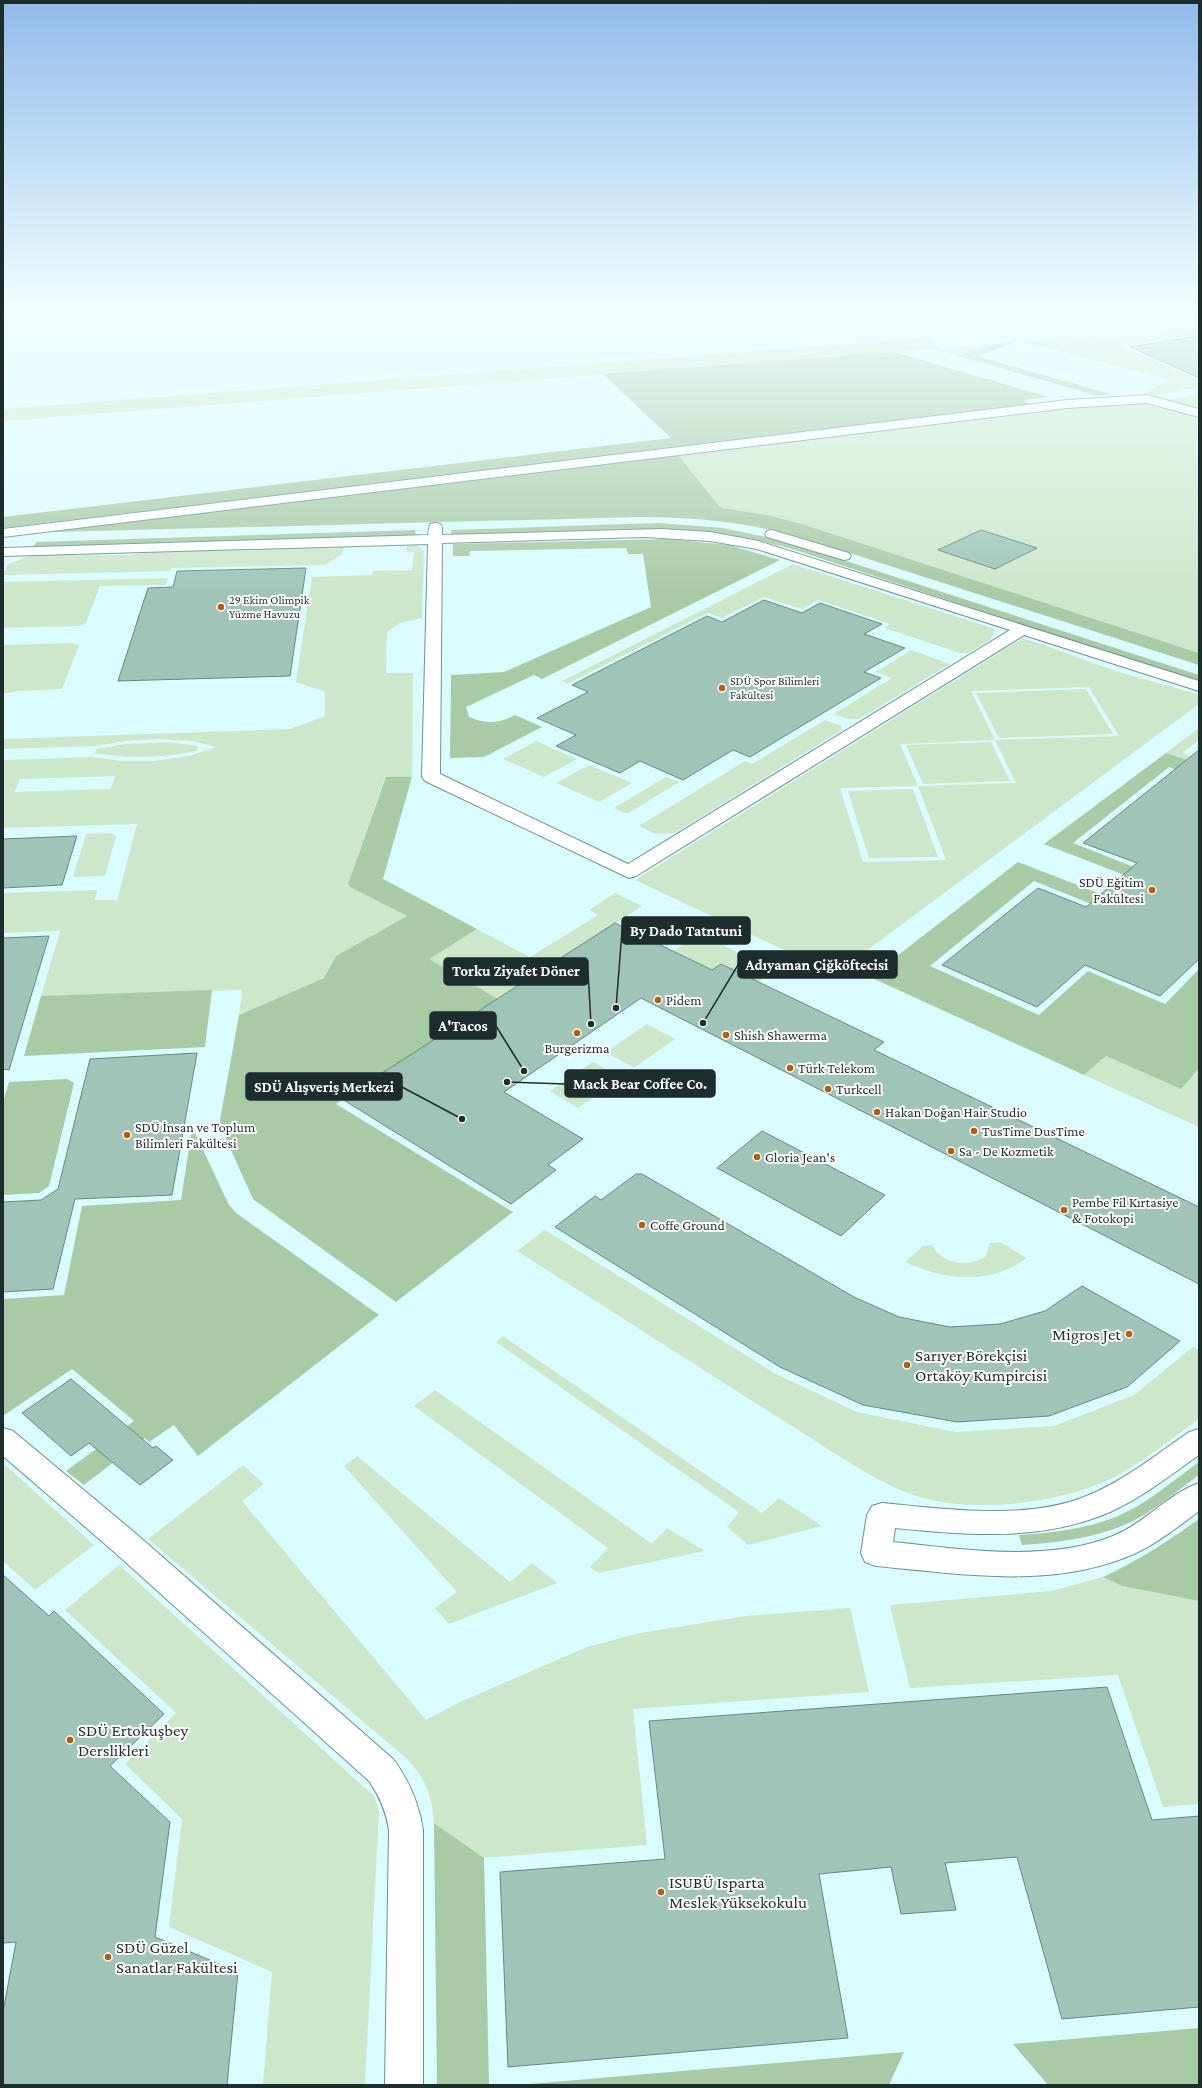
<svg xmlns="http://www.w3.org/2000/svg" width="1202" height="2088" font-family="'Crimson Pro',serif">
  <rect width="100%" height="100%" fill="#dbfcff"/>
  <g fill="#cde7ca" fill-rule="evenodd">
    <path d="M1199 332V336L1196 335 1122 346 1199 380V387L1152 396 1145 392 1170 380 1025 342 1077 337 1085 342Z"/>
    <path d="M926 338 941 349 995 344 958 356 933 349 3 421V409Z"/>
    <path d="M1199 394V409L1167 400Z"/>
    <path d="M1144 403 1199 417V653L805 525 768 515 722 508 718 506 678 455 1068 408Z"/>
    <path d="M407 545H417L424 551 422 618 400 623 387 632 386 673H413L412 777 385 778 348 884 350 887 407 916 336 956 324 978 239 1015 242 990 41 996 60 931 3 933V893L97 890 95 900H117L137 824 3 828V760L93 757 121 761H153L189 756 216 747 192 741 158 739 126 741 95 746 3 749V739L290 729 325 716V692L296 682 312 577 368 575 372 574 373 571 412 570 414 552H406ZM115 776 111 789 15 792 20 779Z"/>
    <path d="M345 547 341 555 325 565 171 568 170 571 3 575 8 564 33 555H129L146 552Z"/>
    <path d="M793 564 995 629 991 639 968 653H960L885 628 890 624 818 600 802 609 764 597 722 618 708 613 567 684 562 681Z"/>
    <path d="M168 578 166 585 100 586 86 623 79 626 3 628V582Z"/>
    <path d="M1023 638C1054 648 1083 660 1113 670 1142 679 1171 686 1199 695V704L835 974 635 880ZM1089 687 1119 736 995 740 971 691ZM995 740 1016 783 918 786 900 744ZM918 786 946 860 863 862 840 788Z"/>
    <path d="M71 643 79 645 62 689 18 691 3 694V645Z"/>
    <path d="M911 650 950 664 859 719H848L834 714 892 678 876 672Z"/>
    <path d="M1086 689 1113 734 999 738 976 693Z"/>
    <path d="M825 720 841 726 842 730 675 833 655 834 639 826 745 761 752 764Z"/>
    <path d="M1199 728V740L1182 753 1199 759V764L1166 753Z"/>
    <path d="M536 741 577 759 544 777 503 759Z"/>
    <path d="M169 742 198 746 197 751C161 758 131 759 95 753L97 749 125 744Z"/>
    <path d="M991 742 1010 781 923 784 906 745Z"/>
    <path d="M589 765 632 783 599 802 556 783Z"/>
    <path d="M666 777 679 782 627 814 614 808Z"/>
    <path d="M913 789 938 857 869 858 848 791Z"/>
    <path d="M111 833 116 836 105 876 73 877 86 834Z"/>
    <path d="M615 893 642 906 498 999 428 959 477 929 530 957 598 915 589 910Z"/>
    <path d="M700 934 774 970 758 982 721 964 712 970 674 951Z"/>
    <path d="M647 1024 675 1039 634 1068 606 1052Z"/>
    <path d="M1106 1056 1181 1089 1199 1068V1127L1084 1075Z"/>
    <path d="M593 1062 622 1078 578 1108 550 1091Z"/>
    <path d="M545 1230 776 1374 857 1412 956 1432 1054 1426 1134 1395 1193 1347 1199 1350V1419C1174 1437 1149 1457 1122 1473 1071 1502 984 1513 927 1499 894 1491 862 1470 834 1453L517 1251Z"/>
    <path d="M1000 1242 1027 1258C990 1285 945 1281 905 1262L923 1246 932 1245C942 1265 969 1268 986 1256L990 1243Z"/>
    <path d="M503 1336 762 1513 779 1498 822 1526 748 1545 727 1527 739 1512 496 1342Z"/>
    <path d="M435 1390 652 1544 667 1528 705 1551 598 1573 590 1567 608 1548 414 1406Z"/>
    <path d="M357 1456 510 1582 532 1563 557 1583 449 1624 435 1608 457 1592 344 1466Z"/>
    <path d="M3 1463 94 1545 35 1590 3 1561Z"/>
    <path d="M243 1465 264 1484 242 1501 426 1720 460 1702 587 1647 640 1633 746 1616 850 1608 869 1692 633 1709 647 1845 484 1858 434 1823C433 1798 425 1777 407 1759L148 1539Z"/>
    <path d="M119 1565 374 1796 379 1811 365 2085H263L272 1972 169 1927 182 1819 125 1764 176 1713 65 1610Z"/>
    <path d="M1103 1577 1122 1586 1199 1601V1804L1163 1807 1118 1675 910 1688 890 1605 1052 1591Z"/>
  </g>
  <g fill="#a8caa4">
    <path d="M1017 342 977 356 1111 394 1098 396 958 356 995 344Z"/>
    <path d="M894 352 1049 397 1024 400 1030 405 3 528V517L671 438 603 374Z"/>
    <path d="M678 455 718 505 722 508 768 515 805 525 1199 653V665L809 540C754 523 699 517 641 517L55 532V530Z"/>
    <path d="M659 523 723 528 781 540 1199 675V678L1195 681 789 548 748 538 683 530 636 529 451 535V530Z"/>
    <path d="M415 530 416 536 33 548 36 542Z"/>
    <path d="M668 539 729 545 780 560 542 679 534 675 466 707 469 717C486 724 498 724 515 715L542 727 484 757 450 758 451 675 504 672 651 607 643 554H628L626 548 470 551 469 556H453V544Z"/>
    <path d="M1166 753 1199 764V778L1169 767 1073 843 1149 873 1140 881 1044 844Z"/>
    <path d="M386 777H412L383 879 477 929 429 959 498 999 336 1104 513 1212 396 1302 253 1199 221 1128 220 1120 239 1015 324 978 336 956 407 916 350 887 348 884Z"/>
    <path d="M1018 862 1116 900 1106 910 1034 881 930 966 1039 1015 1088 971 1165 1004 1199 969V1068L1181 1089 1106 1056 1084 1075 870 977Z"/>
    <path d="M212 990 205 1047 24 1056 41 996Z"/>
    <path d="M67 1079 74 1083 49 1186 39 1193 3 1195V1102L9 1082Z"/>
    <path d="M195 1133 229 1205 236 1213 379 1315 198 1456 174 1425 149 1442 145 1438 84 1485 66 1471 134 1421 72 1369 3 1416V1299L64 1295 82 1206 181 1200 191 1135Z"/>
    <path d="M1199 1462V1475C1181 1488 1163 1503 1144 1515 1107 1537 1064 1542 1022 1545L1019 1535C1059 1532 1099 1528 1134 1508 1157 1495 1178 1477 1199 1462Z"/>
    <path d="M1199 1519V1601L1122 1586 1103 1577C1138 1561 1168 1541 1199 1519Z"/>
    <path d="M434 1823 484 1858 489 2085H437Z"/>
    <path d="M1199 2028V2085H1048L1013 2044Z"/>
    <path d="M904 2052 889 2085H518Z"/>
  </g>
  <g fill="#a0c5b8" stroke="#66897e">
    <path d="M1199 336V378L1130 347Z"/>
    <path d="M981 530 1037 548 995 569 938 550Z"/>
    <path d="M306 568 290 676 118 681 148 588 173 587 177 571Z"/>
    <path d="M764 600 802 613 820 603 882 624 864 634 905 648 864 672 881 678 750 757 733 750 683 780 640 761 620 773 556 746 576 735 537 718 588 692 572 685 707 616 722 622Z"/>
    <path d="M1199 750V959L1160 996 1085 965 1037 1007 942 965 1038 888 1086 907 1137 863 1083 843Z"/>
    <path d="M77 836 62 885 3 888V839Z"/>
    <path d="M615 923 712 970 721 964 884 1042 874 1050 1199 1207V1284L641 998 504 1092 583 1139 548 1165 556 1170 511 1204 342 1099Z"/>
    <path d="M49 936 9 1070 3 1069V938Z"/>
    <path d="M197 1053 172 1195 75 1199 53 1289 3 1292V1202L41 1200 58 1189 90 1059Z"/>
    <path d="M762 1131 885 1195 841 1236 717 1168Z"/>
    <path d="M636 1174H642L854 1297 899 1317 950 1327 1000 1324 1045 1311 1082 1286 1180 1341 1127 1387 1049 1416 957 1422 863 1405 780 1367 555 1227 595 1196 601 1200Z"/>
    <path d="M71 1379 153 1448 156 1446 173 1460 140 1485 89 1443 71 1456 22 1413Z"/>
    <path d="M3 1575 49 1616 54 1611 164 1714 110 1766 170 1822 155 1937 238 1972 227 2085H3V2012L16 1942 3 1943Z"/>
    <path d="M1107 1687 1152 1820 1199 1816V2007L1062 2019 1017 1857 945 1863 956 1910 901 1914 891 1867 819 1874 848 2038 508 2067 500 1872 665 1859 649 1721Z"/>
  </g>
  <g fill="none" stroke-linecap="round" stroke-linejoin="round">
    <defs>
      <g id="minor">
        <path d="M1190 303H1199V307L1191 305Z"/>
        <path d="M1147 395 1199 409V417L1147 403 1067 408 3 537V529L1067 400Z"/>
        <path d="M435 523 440 524 442 527V535L661 529 710 532 758 541 1199 681V691L1024 635 636 876 629 878 425 781 422 777 428 544 3 556V548L428 535 430 524ZM645 537 710 541 757 549 1010 630 628 864 440 774 442 543Z"/>
        <path d="M772 530 849 553 851 556 849 559 844 560 767 537 765 534 767 531Z"/>
        <path d="M3 1428 13 1431 134 1532 393 1759C409 1780 419 1804 423 1830V2085H385L389 1830C386 1811 380 1797 369 1781L112 1550 3 1456Z"/>
        <path d="M1199 1429V1455C1170 1475 1142 1498 1110 1512 1041 1542 967 1535 895 1528L893 1542C962 1549 1047 1563 1113 1536 1145 1523 1168 1494 1199 1483V1511C1179 1526 1159 1542 1136 1553 1054 1590 962 1574 876 1566L865 1562 861 1553 867 1515 872 1506 882 1503C946 1509 1029 1521 1089 1495 1125 1480 1157 1454 1189 1432Z"/>
      </g>
    </defs>
    <use href="#minor" stroke="#6a9194" stroke-width="2"/>
    <use href="#minor" fill="#fff" fill-rule="evenodd"/>
  </g>
  <linearGradient id="sky" x2="0" y2="1"><stop stop-color="#91bbeb"/><stop offset="0.51" stop-color="#effeff"/><stop offset="1" stop-color="#effeff" stop-opacity="0"/></linearGradient>
  <rect width="1202" height="595" fill="url(#sky)"/>
  <g fill="#b95b0e" stroke="#fff" stroke-width="1.5">
    <circle cx="221" cy="607" r="4"/>
    <circle cx="722" cy="688" r="4"/>
    <circle cx="1152" cy="890" r="4"/>
    <circle cx="658" cy="1000" r="4"/>
    <circle cx="577" cy="1033" r="4"/>
    <circle cx="726" cy="1035" r="4"/>
    <circle cx="790" cy="1068" r="4"/>
    <circle cx="828" cy="1089" r="4"/>
    <circle cx="877" cy="1112" r="4"/>
    <circle cx="974" cy="1131" r="4"/>
    <circle cx="127" cy="1135" r="4"/>
    <circle cx="951" cy="1151" r="4"/>
    <circle cx="757" cy="1157" r="4"/>
    <circle cx="1064" cy="1210" r="4"/>
    <circle cx="642" cy="1225" r="4"/>
    <circle cx="1129" cy="1334" r="4"/>
    <circle cx="907" cy="1365" r="4"/>
    <circle cx="70" cy="1740" r="4"/>
    <circle cx="661" cy="1892" r="4"/>
    <circle cx="108" cy="1957" r="4"/>
  </g>
  <g text-anchor="middle" dominant-baseline="central" stroke-width="4" stroke-linejoin="round" paint-order="stroke">
    <g font-size="12" fill="#1d2d2e" stroke="#fff" text-anchor="start">
      <text x="229" y="600">29 Ekim Olimpik<tspan x="229" dy="14">Yüzme Havuzu</tspan></text>
      <text x="730" y="681">SDÜ Spor Bilimleri<tspan x="730" dy="14">Fakültesi</tspan></text>
    </g>
    <g font-size="14" fill="#1d2d2e" stroke="#fff" text-anchor="start">
      <text x="1144" y="882" text-anchor="end">SDÜ Eğitim<tspan x="1144" dy="16">Fakültesi</tspan></text>
      <text x="666" y="1000">Pidem</text>
      <text x="734" y="1035">Shish Shawerma</text>
      <text x="577" y="1048" text-anchor="middle">Burgerizma</text>
      <text x="798" y="1068">Türk Telekom</text>
      <text x="836" y="1089">Turkcell</text>
      <text x="885" y="1112">Hakan Doğan Hair Studio</text>
      <text x="135" y="1127">SDÜ İnsan ve Toplum<tspan x="135" dy="16">Bilimleri Fakültesi</tspan></text>
      <text x="982" y="1131">TusTime DusTime</text>
      <text x="959" y="1151">Sa - De Kozmetik</text>
      <text x="765" y="1157">Gloria Jean's</text>
      <text x="1072" y="1202">Pembe Fil Kırtasiye<tspan x="1072" dy="16">&amp; Fotokopi</tspan></text>
      <text x="650" y="1225">Coffe Ground</text>
    </g>
    <g font-size="17" fill="#1d2d2e" stroke="#fff" text-anchor="start">
      <text x="1121" y="1334" text-anchor="end">Migros Jet</text>
      <text x="915" y="1355">Sarıyer Börekçisi<tspan x="915" dy="20">Ortaköy Kumpircisi</tspan></text>
      <text x="78" y="1730">SDÜ Ertokuşbey<tspan x="78" dy="20">Derslikleri</tspan></text>
      <text x="669" y="1882">ISUBÜ Isparta<tspan x="669" dy="20">Meslek Yüksekokulu</tspan></text>
      <text x="116" y="1947">SDÜ Güzel<tspan x="116" dy="20">Sanatlar Fakültesi</tspan></text>
    </g>
  </g>
  <path fill="none" stroke="#1d2d2e" stroke-width="1.5" d="M616 1008L622 931M703 1023L738 965M591 1024L588 971M524 1071L496 1026M507 1082L565 1084M462 1119L402 1087"/>
  <g fill="#1d2d2e" stroke="#fff" stroke-width="1.5">
    <circle cx="616" cy="1008" r="4"/>
    <circle cx="703" cy="1023" r="4"/>
    <circle cx="591" cy="1024" r="4"/>
    <circle cx="524" cy="1071" r="4"/>
    <circle cx="507" cy="1082" r="4"/>
    <circle cx="462" cy="1119" r="4"/>
  </g>
  <g fill="#1d2d2e" stroke="#1d2d2e" stroke-width="1.5">
    <rect x="622" y="917" width="128" height="27" rx="4"/>
    <rect x="738" y="951" width="159" height="27" rx="4"/>
    <rect x="444" y="958" width="144" height="27" rx="4"/>
    <rect x="430" y="1012" width="66" height="27" rx="4"/>
    <rect x="565" y="1070" width="150" height="27" rx="4"/>
    <rect x="246" y="1073" width="156" height="27" rx="4"/>
  </g>
  <g font-size="15" text-anchor="middle" font-weight="bold" fill="#fff">
    <text x="686" y="936">By Dado Tatntuni</text>
    <text x="817" y="970">Adıyaman Çiğköftecisi</text>
    <text x="516" y="976">Torku Ziyafet Döner</text>
    <text x="463" y="1031">A'Tacos</text>
    <text x="640" y="1089">Mack Bear Coffee Co.</text>
    <text x="324" y="1092">SDÜ Alışveriş Merkezi</text>
  </g>
  <rect width="1202" height="2088" fill="none" stroke="#1d2d2e" stroke-width="8"/>
</svg>
